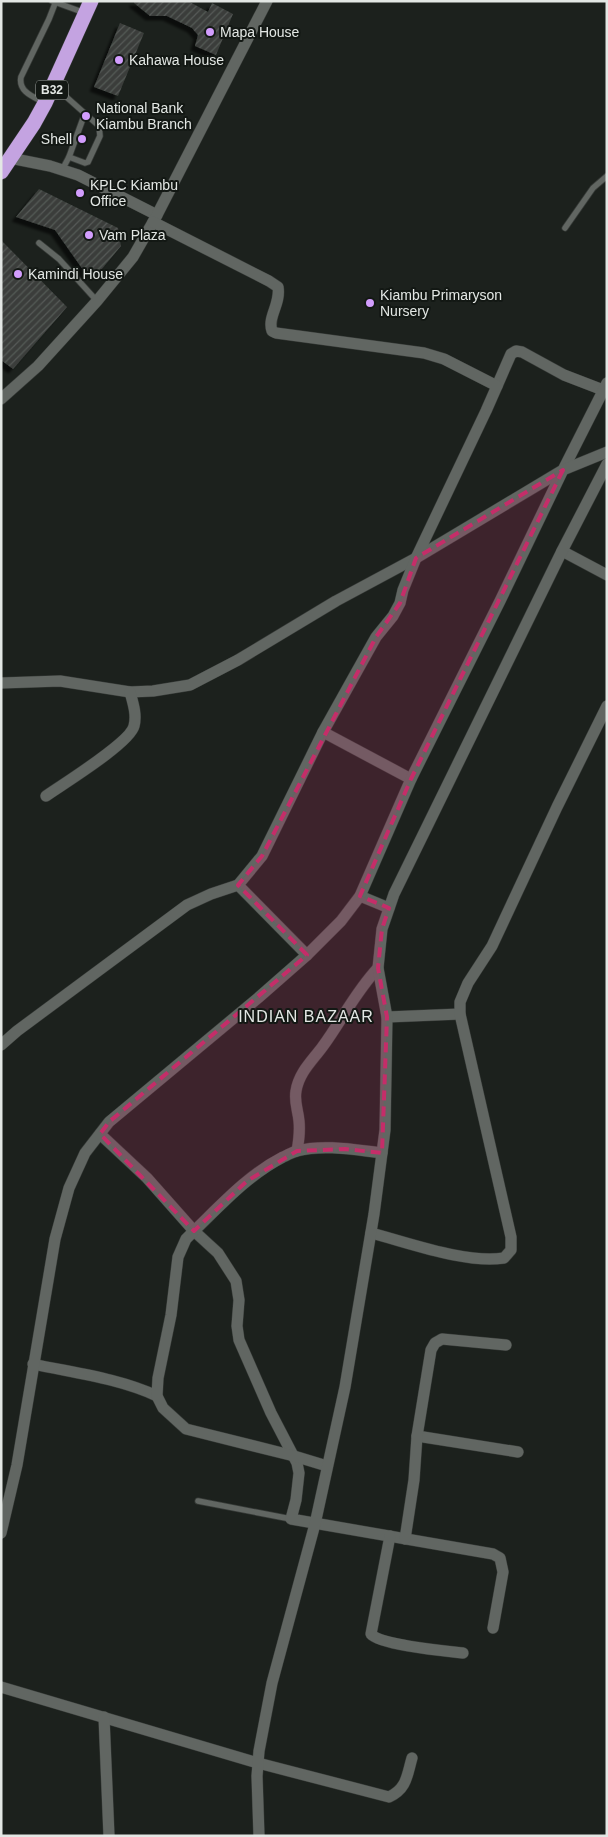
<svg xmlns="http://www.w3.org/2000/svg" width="608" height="1837" font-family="Helvetica,sans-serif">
  <defs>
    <pattern id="building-hatch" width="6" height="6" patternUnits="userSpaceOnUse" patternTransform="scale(1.25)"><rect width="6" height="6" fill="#3a3e3b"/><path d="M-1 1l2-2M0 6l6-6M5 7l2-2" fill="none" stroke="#565a57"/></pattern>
    <filter id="shadow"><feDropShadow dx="-4.5" dy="4.5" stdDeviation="1" flood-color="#0009"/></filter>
  </defs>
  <rect width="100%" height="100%" fill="#1c211d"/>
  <g fill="url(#building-hatch)" filter="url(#shadow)">
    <path d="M134 1H188L208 12 212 3 233 14 216 55 195 46 198 35 192 28 167 16H150L134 3Z"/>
    <path d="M120 23 144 33 118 96 94 87Z"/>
    <path d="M39 189 118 228 121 246 101 270 86 274 55 230 16 217Z"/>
    <path d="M1 240 67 307 13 369 1 360Z"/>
  </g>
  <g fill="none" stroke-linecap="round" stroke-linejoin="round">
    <defs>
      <g id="lane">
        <path d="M52 1 85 13"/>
        <path d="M54 86 99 126 100 136 88 162 85 163 69 157"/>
        <path d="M45 103C34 97 18 92 21 77L49 19 56 1"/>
        <path d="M62 170 69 157 85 113"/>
        <path d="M565 228 593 188 607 176"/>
        <path d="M39 243 59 259 97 301"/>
        <path d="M198 1501 291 1519"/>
      </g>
      <g id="street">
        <path d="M10 158 50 166 78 175 157 215"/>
        <path d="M497 386 511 354 516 351 522 352 564 375 603 390"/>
        <path d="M1 399 38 366 97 301 133 257 157 215 267 1"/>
        <path d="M562 551 607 575"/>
        <path d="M1 683 60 681 130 692 153 691 190 685 238 660 336 601 416 558 563 470 607 383"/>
        <path d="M323 732 411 779"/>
        <path d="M46 796C63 784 130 743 134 726 137 715 133 703 130 692"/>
        <path d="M238 885 307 955"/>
        <path d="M360 896 389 908"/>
        <path d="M387 1017 460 1014"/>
        <path d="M1 1045 17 1031 187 905 211 894 238 885 262 856 323 732 376 637 393 616 400 603 403 590 416 558 486 411 497 386 444 359 424 353 276 333 272 331C267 317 281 304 278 287L269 281 153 222"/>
        <path d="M100 1134 147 1178 194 1231 218 1253 236 1281 239 1300 237 1326 239 1340 271 1413 297 1463 299 1473 296 1500 291 1519 493 1554 500 1558 503 1572 493 1628"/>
        <path d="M297 1151C299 1140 300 1131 299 1121 298 1110 294 1102 296 1091 299 1072 313 1060 323 1046 342 1020 356 991 378 968"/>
        <path d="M371 1233C410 1243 466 1264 504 1258L511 1250V1237L460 1014V1002L468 983 492 946 557 807 607 706"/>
        <path d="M33 1364C74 1373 118 1378 157 1396"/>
        <path d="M417 1436 518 1452"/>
        <path d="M327 1466 294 1456 186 1429 163 1408 157 1396 158 1378 171 1315 178 1257 186 1239 194 1231C222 1204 248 1175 283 1157 288 1155 292 1152 297 1151 324 1144 355 1150 382 1153"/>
        <path d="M1 1533 17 1465 55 1239 69 1188 85 1153 109 1122 258 998 307 955 341 921 360 896 411 779 500 601 563 470 607 452"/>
        <path d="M390 1536 371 1634C380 1645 446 1651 463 1653"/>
        <path d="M405 1539 414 1480 417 1436 431 1350 435 1343 442 1339 506 1345"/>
        <path d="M1 1687 258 1763 389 1797C407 1789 407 1775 412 1758"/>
        <path d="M104 1717 109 1836"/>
        <path d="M259 1836 257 1776 259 1751 272 1683 315 1524 345 1387 374 1214 385 1130 387 1017 378 968 382 929 394 894 562 551 607 464"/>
      </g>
      <path id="highway" d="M1 172 34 123 45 103 91 1"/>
    </defs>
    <use href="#lane" stroke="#373b38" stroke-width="7"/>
    <use href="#street" stroke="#373b38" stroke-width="12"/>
    <use href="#highway" stroke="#373b38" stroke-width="16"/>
    <use href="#lane" stroke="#616662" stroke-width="5.5"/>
    <use href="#street" stroke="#616662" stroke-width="11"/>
    <use href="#highway" stroke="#c4a3e1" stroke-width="15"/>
  </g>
  <path fill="#c52d69" fill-opacity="0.2" stroke="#c52d69" stroke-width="4" stroke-dasharray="10 6" stroke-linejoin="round" d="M563 470 411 779 360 896 389 908 382 929 378 968 387 1017 382 1153 345 1149 297 1151 247 1181 194 1231 100 1134 109 1122 307 955 238 885 262 856 376 637 400 603 416 558Z"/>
  <g fill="#d29dfd" stroke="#131814" stroke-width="2">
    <circle cx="210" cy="32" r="5"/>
    <circle cx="119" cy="60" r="5"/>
    <circle cx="86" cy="116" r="5"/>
    <circle cx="82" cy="139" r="5"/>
    <circle cx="80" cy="193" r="5"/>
    <circle cx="89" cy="235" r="5"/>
    <circle cx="18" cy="274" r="5"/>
    <circle cx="370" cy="303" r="5"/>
  </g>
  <g text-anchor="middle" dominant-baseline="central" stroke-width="4" stroke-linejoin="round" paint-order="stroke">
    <rect fill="#131814" stroke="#a5a9a6" stroke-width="1" x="36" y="80.5" width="32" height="19" rx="4"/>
    <g font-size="12" font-weight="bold" fill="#e3e7e4">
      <text x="52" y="90">B32</text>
    </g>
    <g font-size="14" fill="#e3e7e4" stroke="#131814" text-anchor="start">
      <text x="220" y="32">Mapa House</text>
      <text x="129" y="60">Kahawa House</text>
      <text x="96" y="108">National Bank<tspan x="96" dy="16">Kiambu Branch</tspan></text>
      <text x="72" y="139" text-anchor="end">Shell</text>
      <text x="90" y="185">KPLC Kiambu<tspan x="90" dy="16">Office</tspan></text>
      <text x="99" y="235">Vam Plaza</text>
      <text x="28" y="274">Kamindi House</text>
      <text x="380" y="295">Kiambu Primaryson<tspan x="380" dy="16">Nursery</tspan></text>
    </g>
    <g font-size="16" letter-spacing="1" fill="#e3e7e4" stroke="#131814">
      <text x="306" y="1016">INDIAN BAZAAR</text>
    </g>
  </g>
  <rect width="608" height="1837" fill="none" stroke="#e3e7e4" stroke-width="5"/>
</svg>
